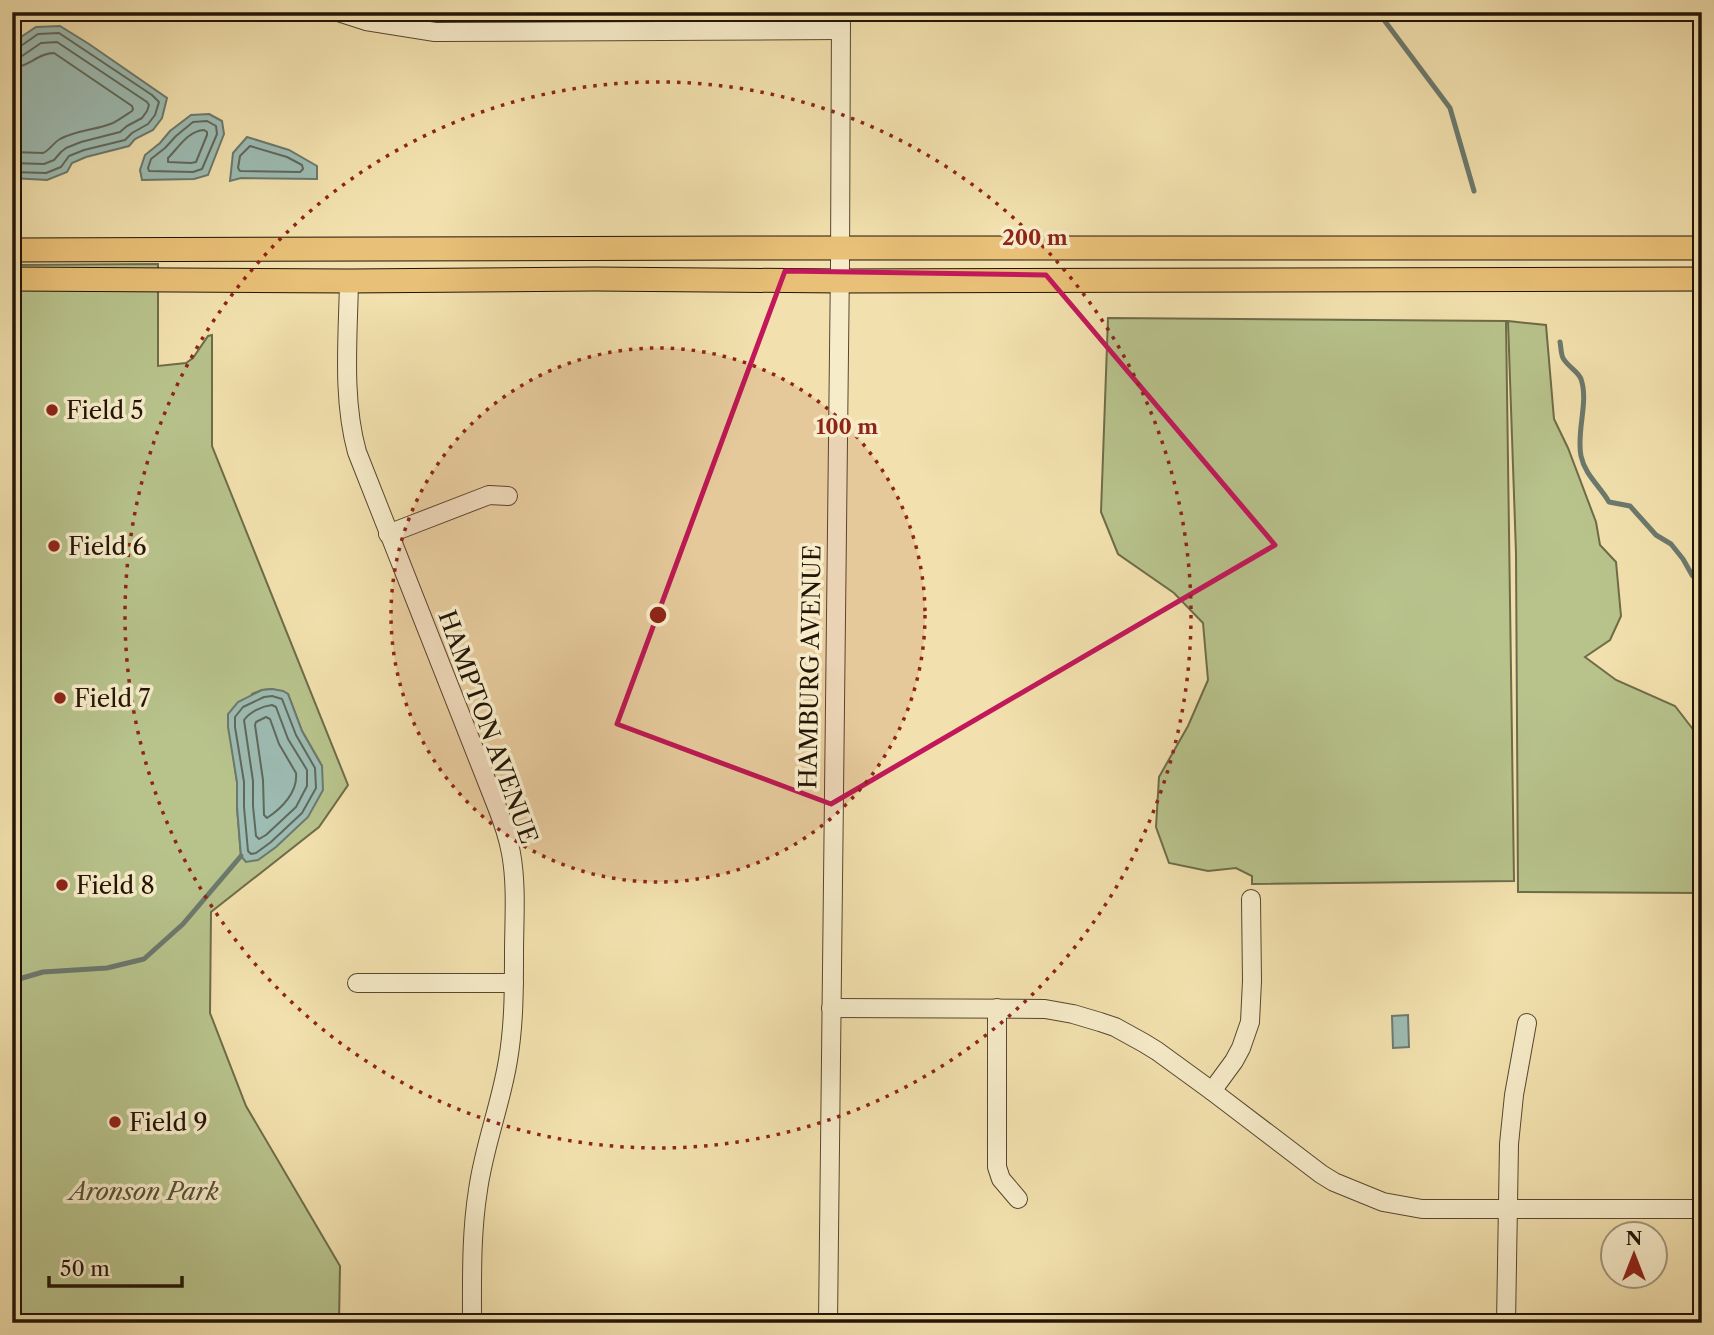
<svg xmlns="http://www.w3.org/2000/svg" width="1714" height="1335" font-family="'Libre Caslon Text',serif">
  <rect width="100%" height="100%" fill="#f2e1ae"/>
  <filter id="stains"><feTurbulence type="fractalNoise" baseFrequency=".00286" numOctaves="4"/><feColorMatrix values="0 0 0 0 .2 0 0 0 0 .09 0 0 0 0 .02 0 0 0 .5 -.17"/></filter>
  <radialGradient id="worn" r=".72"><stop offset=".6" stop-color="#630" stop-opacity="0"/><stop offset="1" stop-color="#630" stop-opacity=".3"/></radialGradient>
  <g fill="#b8c38c" stroke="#6e6c49" stroke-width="2" fill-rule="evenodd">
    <path d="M158 264V366L186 363 193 358 208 336 212 335V446L348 785 319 827 211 912 210 1013 246 1106 340 1266 339 1323H12V265ZM272 689 288 694 302 731 322 766 241 856 237 807V782L233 755 252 694 262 690Z"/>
    <path d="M1108 318 1506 321 1514 881 1252 884V876L1236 868 1208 871 1169 863 1156 827 1159 777 1188 726 1208 680 1203 623 1174 593 1118 554 1101 512Z"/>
    <path d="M1508 321 1546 325 1554 419 1568 448 1596 522 1600 545 1616 562 1621 616 1610 640 1585 657 1616 680 1675 706 1702 741V893L1518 892 1516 553Z"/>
  </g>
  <g fill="#9dbcb3" stroke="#6c796e" stroke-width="2">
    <path d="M60 26 89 44 167 98 162 118 153 130 135 139 129 146 86 157 72 163 67 172 47 180 12 178V43L36 27Z"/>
    <path d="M209 114 222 121 224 134 208 175 194 179 142 180 140 170 145 155 160 143 170 131 191 115Z"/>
    <path d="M247 137 289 150 317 166V179L241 178 230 181 233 153Z"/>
    <path d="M272 689 283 691 288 694 302 731 322 766 323 790 308 817 276 847 258 860 246 862 241 856 237 807V782L228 727V714L238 702 262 690Z"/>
    <path d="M1408 1015 1409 1047 1393 1048 1392 1016Z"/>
  </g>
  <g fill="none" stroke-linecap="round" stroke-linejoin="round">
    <g stroke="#60685c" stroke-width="2">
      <path d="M12 49 18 48 38 34 59 33 152 95 159 102 155 115 148 124 132 133 125 140 84 150 69 156 61 167 46 173 12 172"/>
      <path d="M12 58 22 56 41 43 57 42 147 102 149 105 147 111 142 118 127 126 120 132 81 142 66 148 61 152 54 160 44 164 12 163"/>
      <path d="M12 68C29 67 38 53 54 53L132 106 133 109 132 111C126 115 119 120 113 123 96 130 77 130 60 139 53 143 50 150 43 153L12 152"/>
      <path d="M207 121 216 126 217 134 202 169 193 172 149 171 148 168 151 159 165 148 176 136 193 122Z"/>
      <path d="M204 130 207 132V135L196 162 191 163 168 162V158C179 147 188 131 204 130Z"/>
      <path d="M250 146 287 157 302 165 303 169 300 172 240 171 238 168 240 156Z"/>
      <path d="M272 696 282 699 296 735 315 768 316 788 302 813 271 842 256 853 251 854 248 851 244 807V782L235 727V717L243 707 264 697Z"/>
      <path d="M272 705 276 707 288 739 307 770V786L296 807 266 835 259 839 256 836 253 806V781L244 720C250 712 262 706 272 705Z"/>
      <path d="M266 717 270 719 279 744 296 773C298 792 282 808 267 818L264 815 263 780 255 725 256 722Z"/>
    </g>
    <g stroke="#6c796e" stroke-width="5">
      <path d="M1378 12 1450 108 1474 191"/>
      <path d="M1560 342C1561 347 1561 354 1563 358 1567 366 1578 371 1581 379 1589 402 1576 432 1581 456 1585 475 1600 486 1609 502L1630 506 1656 535 1671 544 1683 559 1692 575 1702 586"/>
      <path d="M12 981 43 972 107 968 144 959 183 924 241 856"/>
    </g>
    <defs>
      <g id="minor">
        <path d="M338 12 366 21 435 32 841 30"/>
        <path d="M349 281C348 338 342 398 357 452L497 807C503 822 508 837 511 853 517 886 514 920 514 954 514 989 514 1025 508 1060 501 1104 484 1146 478 1190 471 1234 472 1278 472 1323"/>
        <path d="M388 534 489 495 508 496"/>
        <path d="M357 983H514"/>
        <path d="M831 1008 1045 1009 1073 1014 1100 1022 1115 1027 1144 1043 1157 1051 1212 1091 1321 1174 1334 1182 1383 1202 1422 1209H1702"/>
        <path d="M997 1008V1167L1001 1179 1018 1199"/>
        <path d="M1212 1091 1234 1061 1241 1048 1250 1022 1252 981 1251 899"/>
        <path d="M828 1323 840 264 841 12"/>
        <path d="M1506 1323 1509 1144 1514 1095 1527 1023"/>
      </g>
      <g id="major">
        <path d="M12 250 745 248H1702"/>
        <path d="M12 279 349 281 595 279 840 281 1702 279"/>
      </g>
    </defs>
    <use href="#minor" stroke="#574730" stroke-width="20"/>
    <use href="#major" stroke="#231406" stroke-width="25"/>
    <use href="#minor" stroke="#f7ecca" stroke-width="18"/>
    <use href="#major" stroke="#e9c077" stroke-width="23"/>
  </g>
  <path fill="none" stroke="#c2185b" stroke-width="5" stroke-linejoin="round" d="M785 271 1046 275 1275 545 831 804 617 724Z"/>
  <circle cx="658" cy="615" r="267" fill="#8f2418" fill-opacity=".12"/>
  <g fill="none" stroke="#8f2418" stroke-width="3.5" stroke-dasharray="3.5 7">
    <circle cx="658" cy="615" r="267"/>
    <circle cx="658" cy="615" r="533"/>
  </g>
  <g fill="#8f2418" stroke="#f7ecca" stroke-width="2.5">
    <circle cx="52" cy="410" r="7"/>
    <circle cx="54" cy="546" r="7"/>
    <circle cx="60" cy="698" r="7"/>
    <circle cx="62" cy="885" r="7"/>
    <circle cx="115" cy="1122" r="7"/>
  </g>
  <g text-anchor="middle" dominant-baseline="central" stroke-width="7" stroke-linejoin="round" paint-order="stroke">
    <g font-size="24" fill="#231406" stroke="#f7ecca" text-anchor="start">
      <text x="66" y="410">Field 5</text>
      <text x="68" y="546">Field 6</text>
      <text x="74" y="698">Field 7</text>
      <text x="76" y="885">Field 8</text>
      <text x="129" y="1122">Field 9</text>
    </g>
    <g font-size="24" fill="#231406" stroke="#f7ecca">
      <text transform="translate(810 667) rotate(-89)">HAMBURG AVENUE</text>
      <text transform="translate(488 727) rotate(70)">HAMPTON AVENUE</text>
    </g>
    <g font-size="24" font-style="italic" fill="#575135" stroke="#f7ecca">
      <text x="144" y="1191">Aronson Park</text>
    </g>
  </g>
  <circle cx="658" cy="615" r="10" fill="#8f2418" stroke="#f7ecca" stroke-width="3.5"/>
  <g font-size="21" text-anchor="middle" font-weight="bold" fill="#8f2418" stroke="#f7ecca" stroke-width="7" stroke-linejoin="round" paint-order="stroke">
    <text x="1035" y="245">200 m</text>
    <text x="847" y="434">100 m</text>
  </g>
  <rect width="1714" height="1335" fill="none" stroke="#f2e1ae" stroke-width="42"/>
  <rect x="14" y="14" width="1686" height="1307" fill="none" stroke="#231406" stroke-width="3.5"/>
  <rect x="21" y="21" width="1672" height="1293" fill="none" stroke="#231406" stroke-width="2"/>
  <g transform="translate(1634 1255)"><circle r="33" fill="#f7ecca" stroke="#a2967c" stroke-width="2"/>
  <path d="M0-5L12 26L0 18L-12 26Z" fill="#8f2418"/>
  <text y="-10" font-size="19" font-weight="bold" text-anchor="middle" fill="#231406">N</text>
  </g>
  <path d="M49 1276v10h133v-10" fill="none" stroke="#231406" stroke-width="3.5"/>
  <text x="60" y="1276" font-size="21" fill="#231406" stroke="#f7ecca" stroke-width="5" paint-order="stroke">50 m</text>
  <rect width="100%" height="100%" filter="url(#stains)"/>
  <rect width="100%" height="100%" fill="url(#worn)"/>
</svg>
